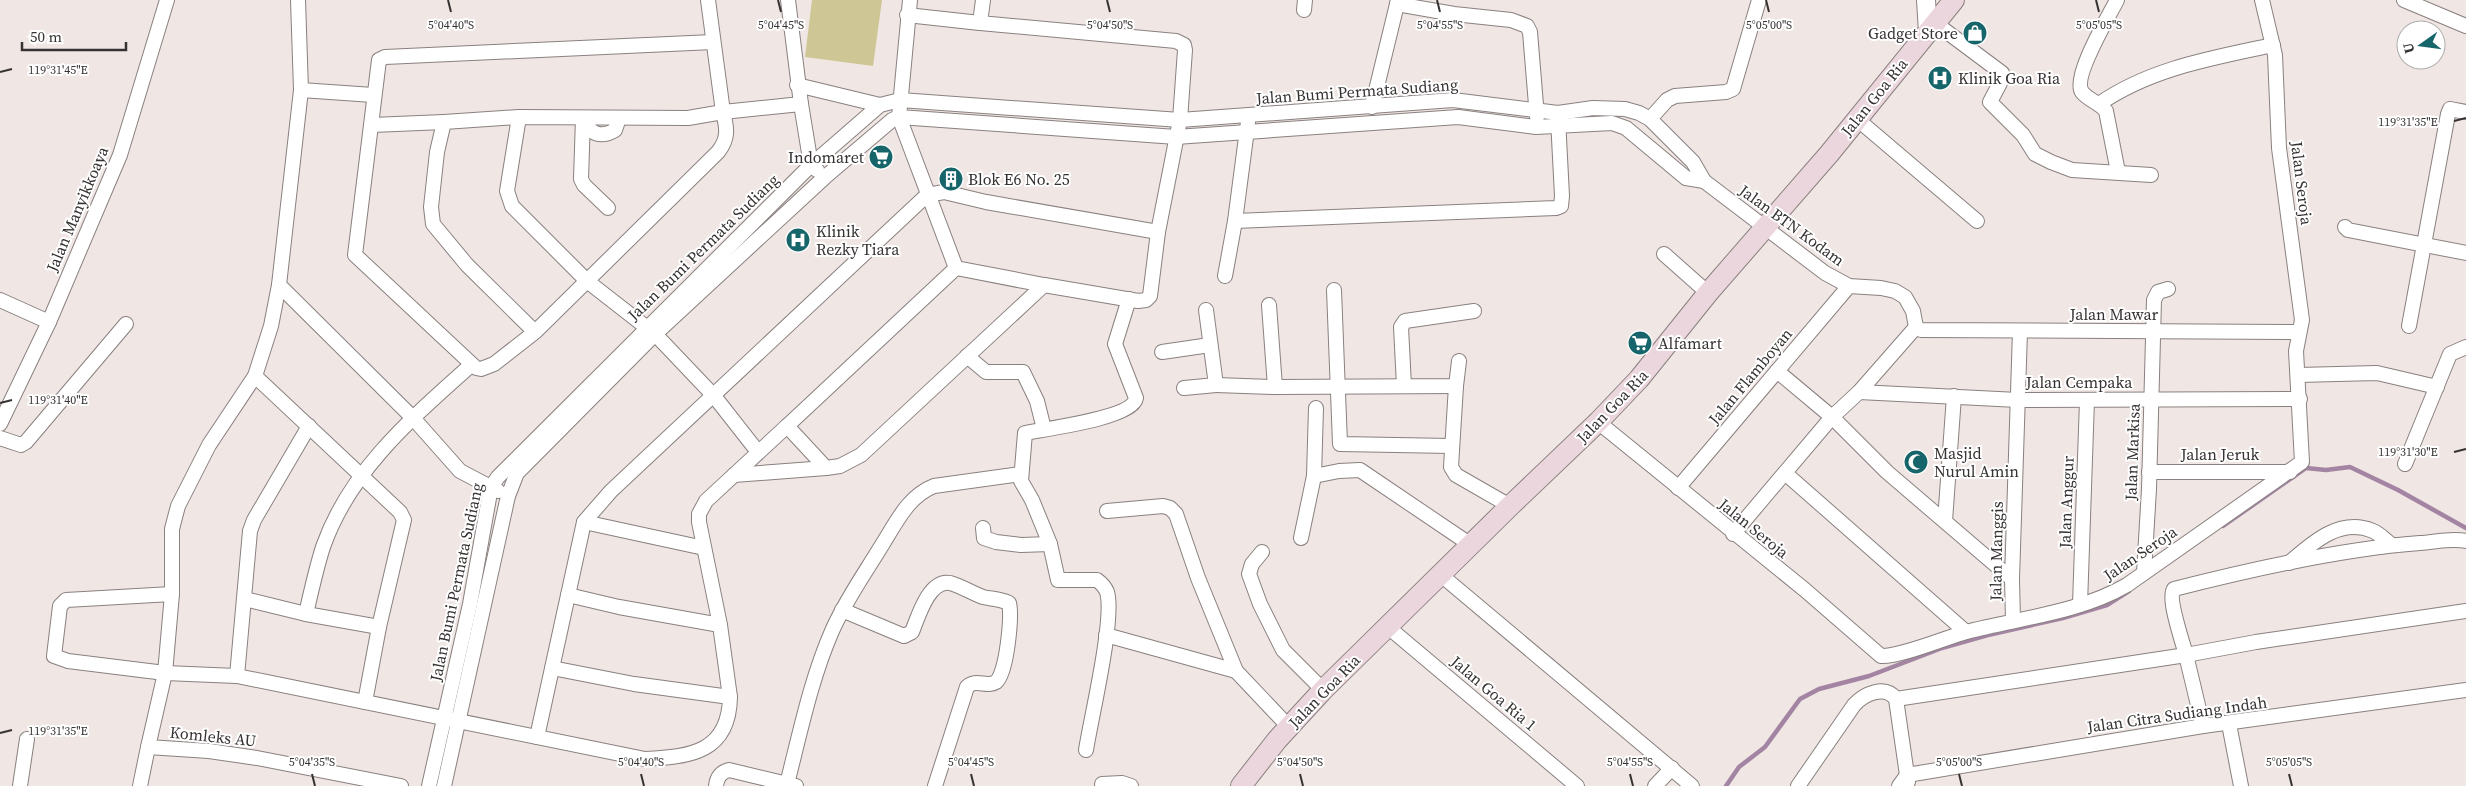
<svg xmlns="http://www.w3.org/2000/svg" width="2466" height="786" font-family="'Source Serif 4',serif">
  <rect width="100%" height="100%" fill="#f0e6e4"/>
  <path fill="#cec694" d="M812 0H882L873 66 805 57Z"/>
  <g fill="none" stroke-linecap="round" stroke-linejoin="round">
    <g stroke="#a385a3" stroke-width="4.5">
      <path d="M2223 526 2306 468 2326 470 2350 467 2398 490 2466 528"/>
      <path d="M1726 786 1739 767 1765 747 1800 699 1819 689 1869 676 1942 648 1988 635 2063 618 2107 605 2129 591"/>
    </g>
    <defs>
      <g id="minor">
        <path d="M298 0 301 90 279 285 413 418 460 471 498 491"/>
        <path d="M708 0 723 112 801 104 788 0"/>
        <path d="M983 0 980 23 1176 41 1184 45 1185 50 1180 120 1158 232 1150 296 1146 300 1138 301 1044 285"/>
        <path d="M2117 0C2109 16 2072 77 2082 92 2088 100 2100 103 2106 111L2118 172"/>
        <path d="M2404 0 2466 26"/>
        <path d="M1397 4 1454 14 1511 20 1527 26 1530 32 1537 117"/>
        <path d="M1304 10 1305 0"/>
        <path d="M907 15 980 23"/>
        <path d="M1935 23 2002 73 2000 83 1990 102 2023 135 2035 154 2051 162 2072 170 2151 175"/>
        <path d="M797 85 880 105"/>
        <path d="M301 90 373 95"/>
        <path d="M801 104 811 165 817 170"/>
        <path d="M2099 104C2151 68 2213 58 2273 45"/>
        <path d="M1372 107 1398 0"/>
        <path d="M519 117 507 191 512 206 587 281 655 334 714 396 758 452"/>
        <path d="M583 118 581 179 584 185 608 208"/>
        <path d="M587 118C587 135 602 138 615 130L619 118"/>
        <path d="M1650 119 1667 100 1675 96 1726 92 1733 89 1759 0"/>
        <path d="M1857 119 1977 221"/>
        <path d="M372 125 444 122"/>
        <path d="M1235 221 1556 208 1561 206 1562 196 1558 119"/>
        <path d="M2345 227 2348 230 2466 253"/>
        <path d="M1664 254 1708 293"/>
        <path d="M1225 276 1235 221 1248 122"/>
        <path d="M1334 290 1340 444 1451 446"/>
        <path d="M0 300 49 322"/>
        <path d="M1269 305 1275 387"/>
        <path d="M2409 326 2448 114 2450 109 2466 112"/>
        <path d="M535 332 467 265 433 224 431 207 437 152 444 122 519 117 688 118 723 112C727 128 729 138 718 152L535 332 494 364 481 369 476 368 355 255 379 60 385 57 713 42"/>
        <path d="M1162 352 1210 345"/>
        <path d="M967 356 986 372H1023L1037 401 1044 429"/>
        <path d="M1777 371 1832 417 1887 472 2012 579"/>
        <path d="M2298 375 2377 373 2437 387"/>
        <path d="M255 376 400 512 404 520 379 627 365 702"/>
        <path d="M1216 385 1275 387 1456 386 1459 361"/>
        <path d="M1404 386 1401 327 1405 321 1474 311"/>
        <path d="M1456 386 1451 467 1456 475 1510 506"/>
        <path d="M1184 388 1216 385 1206 310"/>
        <path d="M1859 392 2018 400 2300 399"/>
        <path d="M1598 422 1805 590 1881 656C1900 657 1945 638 1966 632 2019 618 2079 613 2127 585L2302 462 2296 351 2302 320 2279 148 2275 55 2262 0"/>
        <path d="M0 424 49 322 120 155 167 0"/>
        <path d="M787 426 956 268"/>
        <path d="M0 438 21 445 26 442 126 324"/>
        <path d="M2405 464 2450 354 2466 347"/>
        <path d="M2149 472H2290"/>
        <path d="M1785 473 1966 632"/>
        <path d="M734 475 826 468"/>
        <path d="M1314 476 1339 471 1360 470 1471 545"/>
        <path d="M1678 488 1849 286"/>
        <path d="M1107 511 1163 506 1170 508 1176 514 1198 578 1236 671 1289 727"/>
        <path d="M1945 521 1954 396"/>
        <path d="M584 522 704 548"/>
        <path d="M983 528 984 538 996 542 1021 545 1050 544"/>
        <path d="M1733 534 1832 417 1859 392 1916 327"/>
        <path d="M1301 538 1314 476 1316 408"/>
        <path d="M1262 552 1252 564 1249 574 1260 604 1283 650 1323 690"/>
        <path d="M2289 563C2312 543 2340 517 2373 531 2379 533 2386 541 2392 545"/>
        <path d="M2144 573 2149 489 2154 300 2158 292 2168 289"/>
        <path d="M1441 575 1692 786"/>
        <path d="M172 594 66 600 60 606 54 656 68 661 165 673 237 676 645 759C691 757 729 752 730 697L634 684 552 668"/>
        <path d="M568 595 619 607 720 625"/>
        <path d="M245 599 306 614 379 627"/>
        <path d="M2080 605 2087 400"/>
        <path d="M842 610 904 636 912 632C918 617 929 579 950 583 961 586 972 593 983 597 992 599 1000 599 1009 603 1012 616 1007 673 996 682 987 688 976 678 967 687L935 786"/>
        <path d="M306 614C311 592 316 569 323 547 350 470 412 418 471 365"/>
        <path d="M2013 621 2012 579 2020 331"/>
        <path d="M1388 627 1577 786"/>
        <path d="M1106 635 1236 671"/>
        <path d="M237 676 250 531 254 520 309 426"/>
        <path d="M730 697 720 625 699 522V514L706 501 787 426 826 468 840 466 861 455 1044 285 956 268 899 117 910 0"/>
        <path d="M1896 699 2186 655C2183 643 2167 598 2174 589 2252 569 2340 549 2420 543 2435 542 2452 538 2466 541"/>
        <path d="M2229 724 2241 786"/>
        <path d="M2203 726 2186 655 2256 642 2466 611"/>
        <path d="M537 737 584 522 611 491 927 195 944 192 986 202 1158 232"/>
        <path d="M148 747 165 673 172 594V529L178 506 209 445 255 376 271 326 279 285"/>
        <path d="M1086 750C1091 718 1115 618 1107 592 1105 587 1101 583 1097 580H1058L1050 544 1032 500 1021 481 1025 433C1045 429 1133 418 1136 398L1115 344 1129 299"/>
        <path d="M787 784C800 733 811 679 832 631 845 601 865 573 882 545 896 523 908 496 934 486L1021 474"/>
        <path d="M1102 784 1122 783 1131 786"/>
        <path d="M20 786 27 739"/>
        <path d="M140 786 148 747 209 751 257 758 401 786"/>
        <path d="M429 786 470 604 491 487 498 477 811 165 880 105 900 100 1180 120 1453 100 1558 113 1593 108 1625 109 1639 113 1650 119 1693 162 1704 181 1825 273 1849 286 1881 288 1895 291 1905 297 1913 311 1916 327 1921 330 2299 332"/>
        <path d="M444 786 508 496 517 473 655 334 825 177 892 120 899 117 1176 137 1458 117 1536 127 1612 123 1626 128 1686 178 1704 181"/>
        <path d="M716 786C717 777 721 772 729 770L796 786"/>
        <path d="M1655 786 1672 768"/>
        <path d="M1798 786 1854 705C1864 694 1885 684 1896 699L1908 782"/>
        <path d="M1899 786 1907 775 2203 726 2466 690"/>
      </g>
      <path id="tertiary" d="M1926 0 1928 32"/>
      <path id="secondary" d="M1241 786 1277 740 1323 690 1510 506 1598 422 1639 379 1708 293 1829 154 1954 0"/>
    </defs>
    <use href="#minor" stroke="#89817f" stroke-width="16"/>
    <use href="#tertiary" stroke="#89817f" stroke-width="20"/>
    <use href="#secondary" stroke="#89817f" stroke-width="22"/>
    <use href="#minor" stroke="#fff" stroke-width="14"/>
    <use href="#tertiary" stroke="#fff" stroke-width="18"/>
    <use href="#secondary" stroke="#ecd6dd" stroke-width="20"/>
  </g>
  <path fill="none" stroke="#353231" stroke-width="2" d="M448 0 451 12M778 0 781 12M1107 0 1110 12M1437 0 1440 12M1766 0 1769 12M2096 0 2099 12M0 72 12 69M2454 121 2466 118M0 403 12 400M2454 452 2466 449M0 733 12 730M312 774 315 786M641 774 644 786M971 774 974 786M1300 774 1303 786M1630 774 1633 786M1959 774 1962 786M2289 774 2292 786"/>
  <defs>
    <symbol id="shop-disc" viewBox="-11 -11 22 22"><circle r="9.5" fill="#16656a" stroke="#fff"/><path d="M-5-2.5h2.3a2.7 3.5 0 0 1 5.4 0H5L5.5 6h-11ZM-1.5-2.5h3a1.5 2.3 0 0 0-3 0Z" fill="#fff"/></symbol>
    <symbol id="hospital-disc" viewBox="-11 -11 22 22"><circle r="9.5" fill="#16656a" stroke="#fff"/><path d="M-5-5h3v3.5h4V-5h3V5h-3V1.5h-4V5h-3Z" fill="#fff"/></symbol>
    <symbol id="supermarket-disc" viewBox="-11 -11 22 22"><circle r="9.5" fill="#16656a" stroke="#fff"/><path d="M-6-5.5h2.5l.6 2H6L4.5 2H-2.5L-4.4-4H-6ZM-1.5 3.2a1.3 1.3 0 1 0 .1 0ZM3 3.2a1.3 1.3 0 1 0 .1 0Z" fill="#fff"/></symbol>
    <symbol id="building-disc" viewBox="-11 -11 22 22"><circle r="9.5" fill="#16656a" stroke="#fff"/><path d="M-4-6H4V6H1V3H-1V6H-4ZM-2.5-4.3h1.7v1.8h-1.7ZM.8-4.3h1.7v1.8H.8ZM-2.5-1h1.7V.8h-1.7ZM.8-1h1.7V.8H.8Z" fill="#fff"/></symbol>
    <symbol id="mosque-disc" viewBox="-11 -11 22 22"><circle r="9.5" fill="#16656a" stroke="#fff"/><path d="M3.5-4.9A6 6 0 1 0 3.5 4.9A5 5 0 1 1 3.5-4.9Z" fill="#fff"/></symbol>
  </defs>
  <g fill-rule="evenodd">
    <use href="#shop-disc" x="1961" y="19" width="28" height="28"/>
    <use href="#hospital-disc" x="1926" y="64" width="28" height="28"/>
    <use href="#supermarket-disc" x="867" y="143" width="28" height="28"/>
    <use href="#building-disc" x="937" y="165" width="28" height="28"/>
    <use href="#hospital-disc" x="784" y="226" width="28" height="28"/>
    <use href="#supermarket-disc" x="1626" y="329" width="28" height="28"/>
    <use href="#mosque-disc" x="1902" y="448" width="28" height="28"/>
  </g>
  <g text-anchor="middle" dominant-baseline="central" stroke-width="4" stroke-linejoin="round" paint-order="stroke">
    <g font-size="16" fill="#353231" stroke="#fff" text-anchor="start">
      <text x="1958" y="33" text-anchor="end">Gadget Store</text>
      <text x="1958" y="78">Klinik Goa Ria</text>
      <text x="864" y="157" text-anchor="end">Indomaret</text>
      <text x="968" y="179">Blok E6 No. 25</text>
      <text x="816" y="231">Klinik<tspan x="816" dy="18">Rezky Tiara</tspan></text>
      <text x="1658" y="343">Alfamart</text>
      <text x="1934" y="453">Masjid<tspan x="1934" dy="18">Nurul Amin</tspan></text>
    </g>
    <g font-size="16" fill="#353231" stroke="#fff">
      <text transform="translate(1357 91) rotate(-4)">Jalan Bumi Permata Sudiang</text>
      <text transform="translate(1874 97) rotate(-51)">Jalan Goa Ria</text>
      <text transform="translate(2302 183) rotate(83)">Jalan Seroja</text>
      <text transform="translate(77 209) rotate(-67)">Jalan Manyikkoaya</text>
      <text transform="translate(1792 225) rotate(36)">Jalan BTN Kodam</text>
      <text transform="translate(703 247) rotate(-44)">Jalan Bumi Permata Sudiang</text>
      <text x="2114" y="314">Jalan Mawar</text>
      <text transform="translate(1750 376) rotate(-50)">Jalan Flamboyan</text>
      <text x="2079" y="382">Jalan Cempaka</text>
      <text transform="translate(1612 406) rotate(-46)">Jalan Goa Ria</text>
      <text transform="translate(2132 452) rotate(-88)">Jalan Markisa</text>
      <text x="2220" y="454">Jalan Jeruk</text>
      <text transform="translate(2066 502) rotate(-88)">Jalan Anggur</text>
      <text transform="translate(1754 528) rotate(39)">Jalan Seroja</text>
      <text transform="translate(1996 551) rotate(-89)">Jalan Manggis</text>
      <text transform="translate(2140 553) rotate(-34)">Jalan Seroja</text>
      <text transform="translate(456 582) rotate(-78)">Jalan Bumi Permata Sudiang</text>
      <text transform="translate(1324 691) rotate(-46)">Jalan Goa Ria</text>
      <text transform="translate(1494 693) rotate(40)">Jalan Goa Ria 1</text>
      <text transform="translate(2177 714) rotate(-8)">Jalan Citra Sudiang Indah</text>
      <text transform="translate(213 736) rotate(6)">Komleks AU</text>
    </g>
  </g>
  <g font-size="12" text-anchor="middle" fill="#353231" stroke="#fff" stroke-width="4" stroke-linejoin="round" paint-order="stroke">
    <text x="451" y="29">5°04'40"S</text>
    <text x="781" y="29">5°04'45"S</text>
    <text x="1110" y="29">5°04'50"S</text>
    <text x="1440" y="29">5°04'55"S</text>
    <text x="1769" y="29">5°05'00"S</text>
    <text x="2099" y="29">5°05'05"S</text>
    <text x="58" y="74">119°31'45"E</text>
    <text x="2408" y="126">119°31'35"E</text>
    <text x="58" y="404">119°31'40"E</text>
    <text x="2408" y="456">119°31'30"E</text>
    <text x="58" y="735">119°31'35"E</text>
    <text x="312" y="766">5°04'35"S</text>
    <text x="641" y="766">5°04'40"S</text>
    <text x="971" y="766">5°04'45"S</text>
    <text x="1300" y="766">5°04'50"S</text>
    <text x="1630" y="766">5°04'55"S</text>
    <text x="1959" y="766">5°05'00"S</text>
    <text x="2289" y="766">5°05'05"S</text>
  </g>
  <g transform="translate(2421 45) rotate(256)"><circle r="24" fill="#ffffff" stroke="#aeadad"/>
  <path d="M0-4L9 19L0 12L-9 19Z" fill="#16656a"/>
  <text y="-8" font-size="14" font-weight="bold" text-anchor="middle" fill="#353231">U</text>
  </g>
  <path d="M22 42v8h104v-8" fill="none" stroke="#353231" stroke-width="2.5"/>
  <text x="30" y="42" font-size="15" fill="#353231" stroke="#ffffff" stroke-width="4" paint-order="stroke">50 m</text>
</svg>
